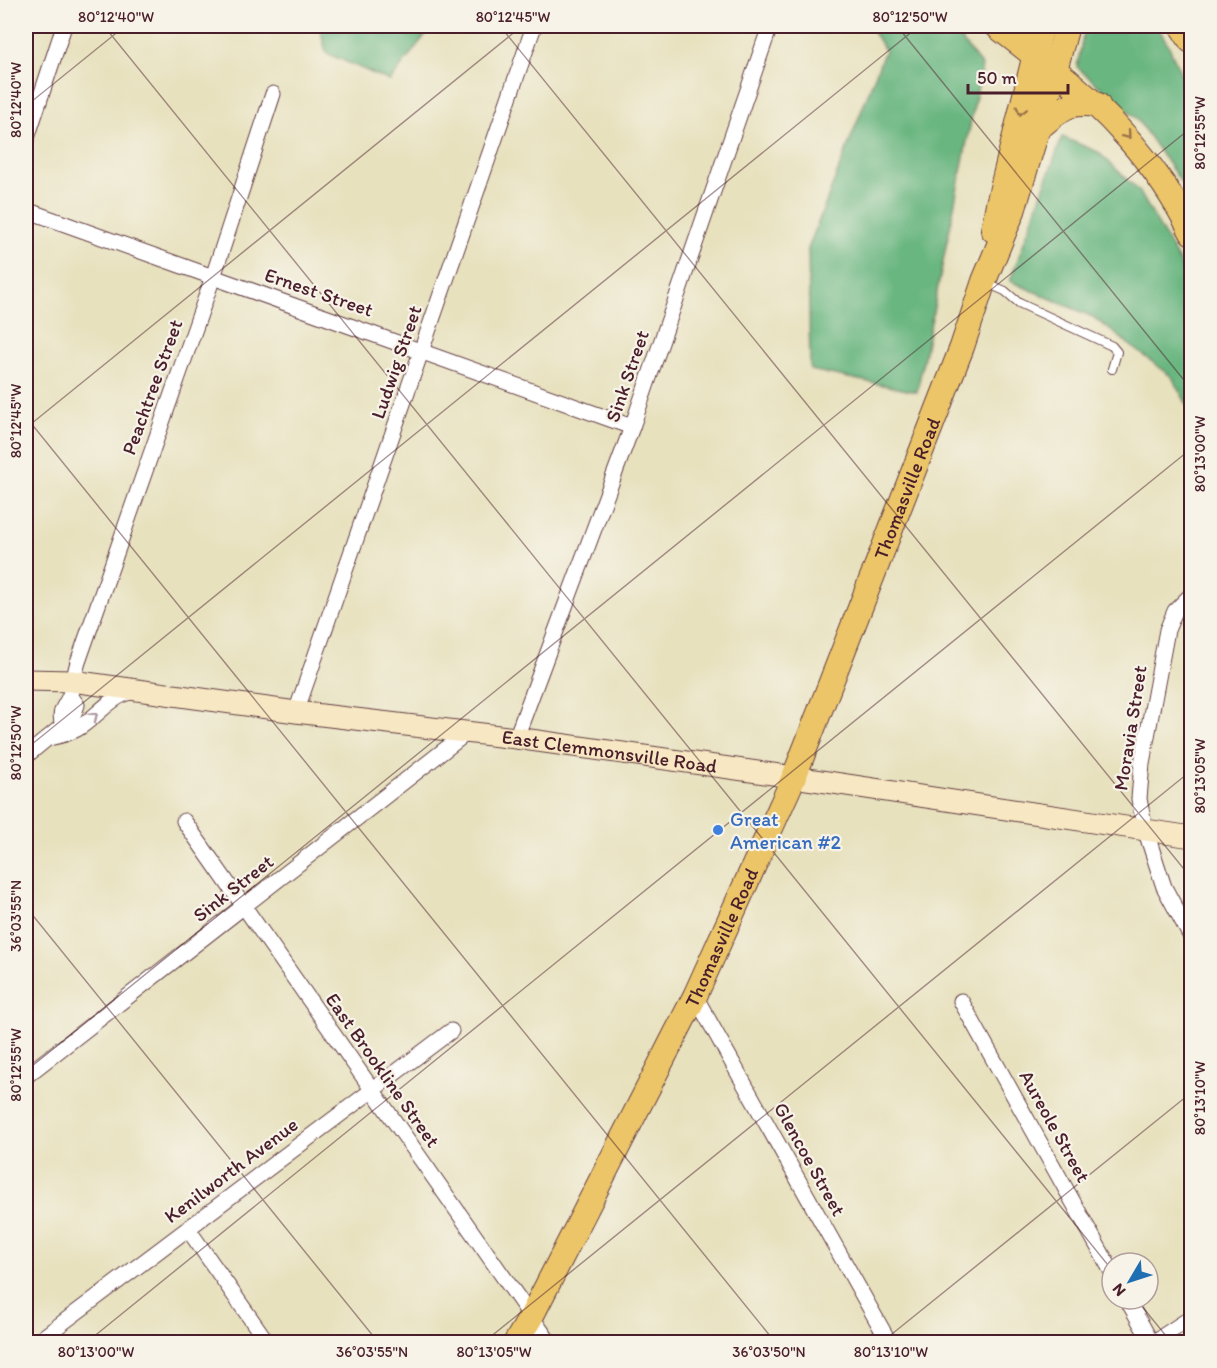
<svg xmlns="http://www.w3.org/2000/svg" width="1217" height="1368" font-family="Itim,sans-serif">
  <rect width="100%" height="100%" fill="#f7f3e8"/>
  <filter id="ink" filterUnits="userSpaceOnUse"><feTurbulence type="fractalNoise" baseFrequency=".0167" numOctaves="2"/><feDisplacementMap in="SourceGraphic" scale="12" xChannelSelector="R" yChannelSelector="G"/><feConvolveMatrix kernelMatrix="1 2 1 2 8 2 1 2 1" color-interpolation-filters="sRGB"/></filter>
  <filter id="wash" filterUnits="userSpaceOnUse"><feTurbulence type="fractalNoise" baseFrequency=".008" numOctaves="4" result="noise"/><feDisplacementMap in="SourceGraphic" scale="24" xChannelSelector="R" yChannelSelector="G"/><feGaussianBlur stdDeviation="1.35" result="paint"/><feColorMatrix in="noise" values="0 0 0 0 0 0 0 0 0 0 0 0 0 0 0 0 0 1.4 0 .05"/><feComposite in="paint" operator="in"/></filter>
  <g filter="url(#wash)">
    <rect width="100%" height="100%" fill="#e7e1be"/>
    <g fill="#69b680" stroke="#5a6a56" stroke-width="1.5">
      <path d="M320 26H432L390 81 326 53Z"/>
      <path d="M869 26H950L982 66 917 392 810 370 808 249 885 50Z"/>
      <path d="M1085 26H1157L1168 44 1191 97V201L1188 192 1137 119 1077 67Z"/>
      <path d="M1062 137 1098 152 1139 191 1188 277 1192 286 1191 412 1172 377 1093 317 1010 281Z"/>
    </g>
  </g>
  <g filter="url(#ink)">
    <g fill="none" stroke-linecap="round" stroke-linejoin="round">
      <defs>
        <path id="lane" d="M987 283 1005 291 1019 303 1112 346 1117 352 1112 369"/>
        <g id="street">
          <path d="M26 141 64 26"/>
          <path d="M26 210 632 427"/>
          <path d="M1192 594 1175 611 1167 630 1142 763 1139 799 1145 829 1164 887 1192 939"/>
          <path d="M296 712 534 26"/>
          <path d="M63 726C58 710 64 709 70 695 73 688 75 671 78 662L213 277 273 94"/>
          <path d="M49 738C59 736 68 734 77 729 96 718 111 695 134 691"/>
          <path d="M516 738 632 427 770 26"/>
          <path d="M26 756 72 718 77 705 70 695"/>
          <path d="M184 821 549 1342"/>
          <path d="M695 996 889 1342"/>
          <path d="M961 1001 1112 1272"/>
          <path d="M26 1076 465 734"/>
          <path d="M188 1229 267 1342"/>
          <path d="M1127 1299 1151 1342"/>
          <path d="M37 1342 451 1031"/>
          <path d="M1154 1342 1192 1317"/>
        </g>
        <g id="secondary">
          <path id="s1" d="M26 680 72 681 296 712 516 738 794 777 1192 837"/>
        </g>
        <g id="primary">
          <path d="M1045 62C1107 109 1157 163 1192 233"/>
          <path d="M1037 129C1063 110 1062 101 1098 105"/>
          <path d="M993 230 998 204 1042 26"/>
          <path id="s2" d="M516 1342 531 1317 695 996 794 777 962 347 984 281 1013 211 1052 81 1067 26"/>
        </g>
        <g id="highway">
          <path d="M999 26 1036 55"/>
          <path d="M1183 26 1192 40"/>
        </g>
      </defs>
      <use href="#lane" stroke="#623c41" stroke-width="10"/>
      <use href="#street" stroke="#623c41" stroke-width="17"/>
      <use href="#secondary" stroke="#623c41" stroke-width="23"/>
      <use href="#primary" stroke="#623c41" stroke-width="26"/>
      <use href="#highway" stroke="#623c41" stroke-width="29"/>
      <use href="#lane" stroke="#fff" stroke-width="8"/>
      <use href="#street" stroke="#fff" stroke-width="15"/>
      <use href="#secondary" stroke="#f7e8c3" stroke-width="21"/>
      <use href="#primary" stroke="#ecc569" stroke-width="24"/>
      <use href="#highway" stroke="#ecc569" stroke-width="27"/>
    </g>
    <defs><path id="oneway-chevron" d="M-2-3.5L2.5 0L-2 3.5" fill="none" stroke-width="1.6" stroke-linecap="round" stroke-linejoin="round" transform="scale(1.5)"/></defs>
    <g stroke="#9b724a">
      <use href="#oneway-chevron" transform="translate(1021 111) rotate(104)"/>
      <use href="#oneway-chevron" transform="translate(1127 135) rotate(49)"/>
    </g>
    <use stroke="#ae9aa0" href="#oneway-chevron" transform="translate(94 716) rotate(-38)"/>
  </g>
  <path fill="none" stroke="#4a1f2b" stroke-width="1.5" stroke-opacity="0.45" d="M104 26 1112 1270M500 26 1192 879M897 26 1192 390M26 106 125 26M26 417 775 1342M26 428 522 26M26 749 919 26M26 907 378 1342M26 1071 1192 127M1136 1299 1171 1342M87 1342 1192 448M484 1342 1192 770M882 1342 1192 1092"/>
  <circle fill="#3f7fe0" stroke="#f7f3e8" stroke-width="2" cx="718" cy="830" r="6"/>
  <g text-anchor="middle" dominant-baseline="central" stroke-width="4.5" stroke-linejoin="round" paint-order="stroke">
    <g font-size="20" fill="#4a1f2b" stroke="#f7f3e8">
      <text transform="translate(319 292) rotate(19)">Ernest Street</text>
      <text transform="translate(396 362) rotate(-71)">Ludwig Street</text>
      <text transform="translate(627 376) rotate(-71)">Sink Street</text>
      <text transform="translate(152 387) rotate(-70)">Peachtree Street</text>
      <text stroke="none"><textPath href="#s2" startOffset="940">Thomasville Road</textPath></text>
      <text transform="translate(1130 728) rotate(-81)">Moravia Street</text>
      <text stroke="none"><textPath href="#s1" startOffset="588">East Clemmonsville Road</textPath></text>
      <text transform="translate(233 888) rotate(-38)">Sink Street</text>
      <text stroke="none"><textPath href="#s2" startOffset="454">Thomasville Road</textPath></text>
      <text transform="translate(383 1070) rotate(55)">East Brookline Street</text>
      <text transform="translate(1055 1126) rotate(61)">Aureole Street</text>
      <text transform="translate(810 1159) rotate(61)">Glencoe Street</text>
      <text transform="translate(231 1170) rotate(-37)">Kenilworth Avenue</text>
    </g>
    <g font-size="20" fill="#366cbe" stroke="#f7f3e8" text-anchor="start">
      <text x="730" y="819">Great<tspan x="730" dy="23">American #2</tspan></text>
    </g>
  </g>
  <rect width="1217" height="1368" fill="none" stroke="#f7f3e8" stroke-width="66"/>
  <g transform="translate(1130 1281) rotate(231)"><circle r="28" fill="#f7f3e8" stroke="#b29e9c" stroke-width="1.5"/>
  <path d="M0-4.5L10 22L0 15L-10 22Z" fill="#1f6fb2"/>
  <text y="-9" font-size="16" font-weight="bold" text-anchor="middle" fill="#4a1f2b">N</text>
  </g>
  <path d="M968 84v9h100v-9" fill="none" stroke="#4a1f2b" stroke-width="3"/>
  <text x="977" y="84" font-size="18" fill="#4a1f2b" stroke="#f7f3e8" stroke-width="4.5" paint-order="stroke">50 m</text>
  <rect x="33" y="33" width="1151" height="1302" fill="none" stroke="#4a1f2b" stroke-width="2"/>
  <g font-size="15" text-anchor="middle" fill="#4a1f2b">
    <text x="116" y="22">80°12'40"W</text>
    <text x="513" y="22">80°12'45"W</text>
    <text x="910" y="22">80°12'50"W</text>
    <text transform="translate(16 100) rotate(-90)" y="5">80°12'40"W</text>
    <text transform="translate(1200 133) rotate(-90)" y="5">80°12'55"W</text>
    <text transform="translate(16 421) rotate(-90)" y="5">80°12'45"W</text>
    <text transform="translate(1200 454) rotate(-90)" y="5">80°13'00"W</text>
    <text transform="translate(16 743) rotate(-90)" y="5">80°12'50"W</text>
    <text transform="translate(1200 776) rotate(-90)" y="5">80°13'05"W</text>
    <text transform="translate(16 916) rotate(-90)" y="5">36°03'55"N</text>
    <text transform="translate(16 1065) rotate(-90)" y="5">80°12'55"W</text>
    <text transform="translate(1200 1098) rotate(-90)" y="5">80°13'10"W</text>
    <text x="96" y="1357">80°13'00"W</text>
    <text x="372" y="1357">36°03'55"N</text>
    <text x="494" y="1357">80°13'05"W</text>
    <text x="769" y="1357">36°03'50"N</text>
    <text x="891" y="1357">80°13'10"W</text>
  </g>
</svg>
